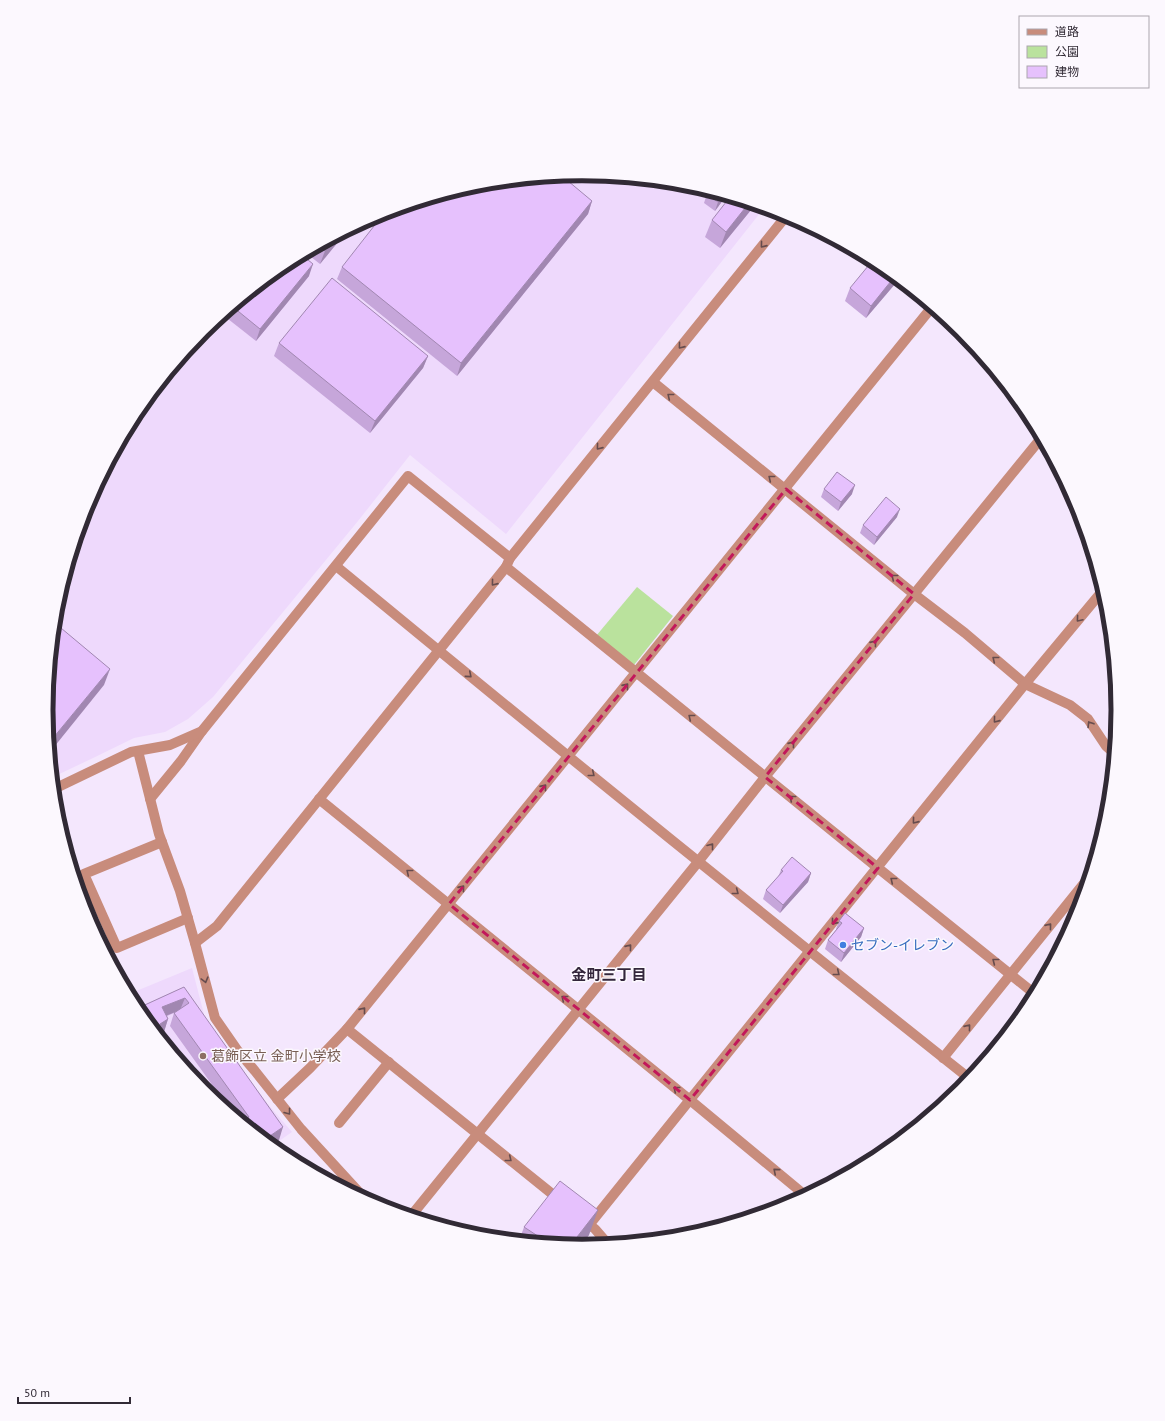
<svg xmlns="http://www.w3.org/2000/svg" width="1165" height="1421" font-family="'PT Sans','Noto Sans JP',sans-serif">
  <rect width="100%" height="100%" fill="#f4e7fd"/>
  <g fill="#eed9fc">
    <path d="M583 174 687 184 764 208 506 534 410 455 358 521 213 697 188 719 165 732 134 738 91 759 53 777 46 710 56 606 87 505 137 412 203 331 285 264 377 215 478 184Z"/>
    <path d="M192 968 206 1022 267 1103 292 1132 272 1146 203 1090 136 1008 129 994Z"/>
  </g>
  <path fill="#bae29d" d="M637 587 673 616 634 665 596 636Z"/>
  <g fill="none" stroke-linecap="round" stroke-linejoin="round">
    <g stroke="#c88c7c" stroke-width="10">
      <path d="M653 382 914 594 965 633 1025 684 1070 705 1088 719 1106 746 1115 754"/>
      <path d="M336 566C546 739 757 910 970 1079"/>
      <path d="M506 567 878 868 1036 995"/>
      <path d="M138 751 159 834 180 891 195 943 215 1018 238 1051 255 1071 301 1129 367 1201"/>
      <path d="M150 799 181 761 202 731"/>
      <path d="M319 799 690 1100 806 1196"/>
      <path d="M162 842 84 874 117 948 188 918"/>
      <path d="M195 943 217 926 506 567 510 558 787 215"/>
      <path d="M347 1029 561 1201"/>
      <path d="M943 1058 1090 876"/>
      <path d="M277 1099 310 1068 347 1029 932 307"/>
      <path d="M339 1123 389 1062"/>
      <path d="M411 1216 694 867 765 777 1042 437"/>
      <path d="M585 1222 595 1229 608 1244"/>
      <path d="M589 1225 1025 684 1104 589"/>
    </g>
    <path stroke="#c88c7c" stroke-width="10" d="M54 789 131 752 170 745 202 731 408 476 510 558"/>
  </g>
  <g fill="#c6a6da">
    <path d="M684 184H687L700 188 695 195 684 186Z"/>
    <path d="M709 191 726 196 715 211 704 203 707 194Z"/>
    <path d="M592 201 588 214 457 376 337 279 342 267Z"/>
    <path d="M755 205 720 248 705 237 712 220Z"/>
    <path d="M347 231 320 264 306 253Z"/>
    <path d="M285 264 309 276 256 341 223 315Z"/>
    <path d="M895 284 866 318 845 301 850 288Z"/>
    <path d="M279 343 428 356 423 368 370 433 274 356Z"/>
    <path d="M1046 445 1057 466 1042 454Z"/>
    <path d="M824 489 852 494 838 511 821 497Z"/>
    <path d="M897 517 874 545 860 533 863 525Z"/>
    <path d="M781 870 811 873 808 882 780 913 763 899 766 890 778 877Z"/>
    <path d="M839 921 864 928 861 937 841 962 825 949 828 940 836 930V929Z"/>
    <path d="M184 987 279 1140 271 1145 233 1114 170 1026 174 1013 176 1012 167 1016 168 1019 164 1031 136 1009Z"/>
    <path d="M524 1227 589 1235 579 1247 519 1241Z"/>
  </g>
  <g fill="#a187b1">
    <path d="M697 187 700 188 695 195Z"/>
    <path d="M723 195 726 196 715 211 718 202Z"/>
    <path d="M592 201 588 214 457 376 461 363Z"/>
    <path d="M749 203 755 205 720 248 726 232Z"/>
    <path d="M347 231 320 264 325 251 337 236Z"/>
    <path d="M313 264 309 276 256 341 260 329Z"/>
    <path d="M895 276 897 278 895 284 866 318 871 306Z"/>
    <path d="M428 356 423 368 370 433 375 421Z"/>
    <path d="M855 485 852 494 838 511 841 502Z"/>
    <path d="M900 509 897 517 874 545 877 537Z"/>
    <path d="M110 669 104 685 50 752 49 743Z"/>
    <path d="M811 873 808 882 780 913 783 905Z"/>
    <path d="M864 928 861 937 841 962 844 953Z"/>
    <path d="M185 998 180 1010 158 1019 162 1007Z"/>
    <path d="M168 1019 164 1032 160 1024Z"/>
    <path d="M164 1032 162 1039 158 1035Z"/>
    <path d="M283 1127 279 1140 271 1145 264 1140Z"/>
    <path d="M598 1210 589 1235 579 1247 570 1246Z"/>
  </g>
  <g fill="#e6c1fd" stroke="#a187b1">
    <path d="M562 176 592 201 461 363 342 267 385 212 478 184Z"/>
    <path d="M709 191 723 195 718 202 707 194Z"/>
    <path d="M730 197 749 203 726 232 712 220Z"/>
    <path d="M337 236 325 251 319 246Z"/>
    <path d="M302 255 313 264 260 329 233 307 285 264Z"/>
    <path d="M873 260 881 265 895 276 871 306 850 288Z"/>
    <path d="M332 278 428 356 375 421 279 343Z"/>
    <path d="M837 472 855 485 841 502 824 489Z"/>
    <path d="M886 497 900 509 877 537 863 525Z"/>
    <path d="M55 623 110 669 49 743 46 710Z"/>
    <path d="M792 857 811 873 783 905 766 890 783 871 781 870Z"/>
    <path d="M845 913 864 928 844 953 828 940 842 923 839 921Z"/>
    <path d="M184 987 283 1127 264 1140 242 1122 249 1117 174 1013 189 1003 185 998 162 1007 168 1019 160 1024 164 1032 158 1035 136 1009Z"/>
    <path d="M560 1181 598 1210 570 1246 550 1244 524 1227Z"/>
  </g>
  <defs><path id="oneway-chevron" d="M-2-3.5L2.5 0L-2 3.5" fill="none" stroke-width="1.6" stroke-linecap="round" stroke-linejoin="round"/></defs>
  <g stroke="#664c4e">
    <use href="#oneway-chevron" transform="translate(763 245) rotate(129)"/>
    <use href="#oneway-chevron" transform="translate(681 346) rotate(129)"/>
    <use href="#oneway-chevron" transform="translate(670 396) rotate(-141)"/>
    <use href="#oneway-chevron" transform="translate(599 447) rotate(129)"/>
    <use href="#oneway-chevron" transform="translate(771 478) rotate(-141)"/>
    <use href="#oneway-chevron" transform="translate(894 577) rotate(-141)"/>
    <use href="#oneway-chevron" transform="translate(494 583) rotate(129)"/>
    <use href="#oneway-chevron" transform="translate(1079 619) rotate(130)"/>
    <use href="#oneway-chevron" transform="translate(874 643) rotate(-51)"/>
    <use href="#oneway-chevron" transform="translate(995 659) rotate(-141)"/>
    <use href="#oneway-chevron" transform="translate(469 675) rotate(40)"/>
    <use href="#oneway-chevron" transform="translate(626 686) rotate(-51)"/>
    <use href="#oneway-chevron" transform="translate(691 717) rotate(-141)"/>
    <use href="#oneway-chevron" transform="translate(996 720) rotate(129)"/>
    <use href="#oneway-chevron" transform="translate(1090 724) rotate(-122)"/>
    <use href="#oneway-chevron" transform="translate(792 744) rotate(-51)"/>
    <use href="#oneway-chevron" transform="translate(592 774) rotate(39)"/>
    <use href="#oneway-chevron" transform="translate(544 787) rotate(-51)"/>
    <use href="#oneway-chevron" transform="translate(792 798) rotate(-141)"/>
    <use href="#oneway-chevron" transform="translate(915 821) rotate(129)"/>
    <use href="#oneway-chevron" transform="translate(711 846) rotate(-52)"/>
    <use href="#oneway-chevron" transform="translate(409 872) rotate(-141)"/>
    <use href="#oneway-chevron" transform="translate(893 880) rotate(-141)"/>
    <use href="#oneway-chevron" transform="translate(462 888) rotate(-51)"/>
    <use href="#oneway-chevron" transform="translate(736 892) rotate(38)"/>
    <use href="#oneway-chevron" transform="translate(834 922) rotate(129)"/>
    <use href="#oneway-chevron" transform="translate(1049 926) rotate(-51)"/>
    <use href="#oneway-chevron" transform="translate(629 947) rotate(-51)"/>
    <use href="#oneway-chevron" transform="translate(995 961) rotate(-142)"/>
    <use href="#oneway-chevron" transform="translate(837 973) rotate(39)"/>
    <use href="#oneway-chevron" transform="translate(205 980) rotate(75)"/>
    <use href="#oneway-chevron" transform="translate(564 998) rotate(-141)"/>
    <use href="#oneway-chevron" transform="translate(363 1010) rotate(-51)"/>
    <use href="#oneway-chevron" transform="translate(968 1027) rotate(-51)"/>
    <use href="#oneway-chevron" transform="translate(676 1089) rotate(-141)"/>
    <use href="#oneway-chevron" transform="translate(288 1112) rotate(52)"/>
    <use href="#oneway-chevron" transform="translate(509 1159) rotate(39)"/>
    <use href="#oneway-chevron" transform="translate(776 1171) rotate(-140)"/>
  </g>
  <path fill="none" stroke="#c2185b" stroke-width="3" stroke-dasharray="8 5" stroke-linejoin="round" d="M786 489 914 594 765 777 878 868 690 1100 449 904Z"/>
  <circle fill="#3f7fe0" stroke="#fcf8fe" stroke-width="1.5" cx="843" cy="945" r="4"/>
  <circle fill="#8d6e63" stroke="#fcf8fe" stroke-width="1.5" cx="203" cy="1056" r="4"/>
  <g text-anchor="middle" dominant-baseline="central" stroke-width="3" stroke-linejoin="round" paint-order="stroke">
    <g font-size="14" fill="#366cbe" stroke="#fcf8fe" text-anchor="start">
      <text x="851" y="945">セブン-イレブン</text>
    </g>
    <g font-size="14" fill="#785e54" stroke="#fcf8fe" text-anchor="start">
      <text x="211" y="1056">葛飾区立 金町小学校</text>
    </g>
    <g font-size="15" font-weight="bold" fill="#33263b" stroke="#fcf8fe">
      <text x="609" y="974">金町三丁目</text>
    </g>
  </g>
  <path d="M0 0H1165V1421H0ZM53 710a529 529 0 1 1 1058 0a529 529 0 1 1-1058 0Z" fill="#fcf8fe" fill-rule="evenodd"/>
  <path fill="none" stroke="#312a35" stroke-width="5" d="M53 710a529 529 0 1 1 1058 0a529 529 0 1 1-1058 0Z"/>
  <rect x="1019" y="16" width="130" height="72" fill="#fcf8fe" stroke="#aba6ae"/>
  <rect x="1027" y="29" width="20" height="6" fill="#c88c7c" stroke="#aba6ae"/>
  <text x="1055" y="36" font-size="12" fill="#312a35">道路</text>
  <rect x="1027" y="46" width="20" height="12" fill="#bae29d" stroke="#aba6ae"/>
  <text x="1055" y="56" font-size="12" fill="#312a35">公園</text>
  <rect x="1027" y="66" width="20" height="12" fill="#e6c1fd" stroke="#aba6ae"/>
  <text x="1055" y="76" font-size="12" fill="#312a35">建物</text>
  <path d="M18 1397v6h112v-6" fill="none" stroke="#312a35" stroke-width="2"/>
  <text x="24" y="1397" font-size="12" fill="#312a35" stroke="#fcf8fe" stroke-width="3" paint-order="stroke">50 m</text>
</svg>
